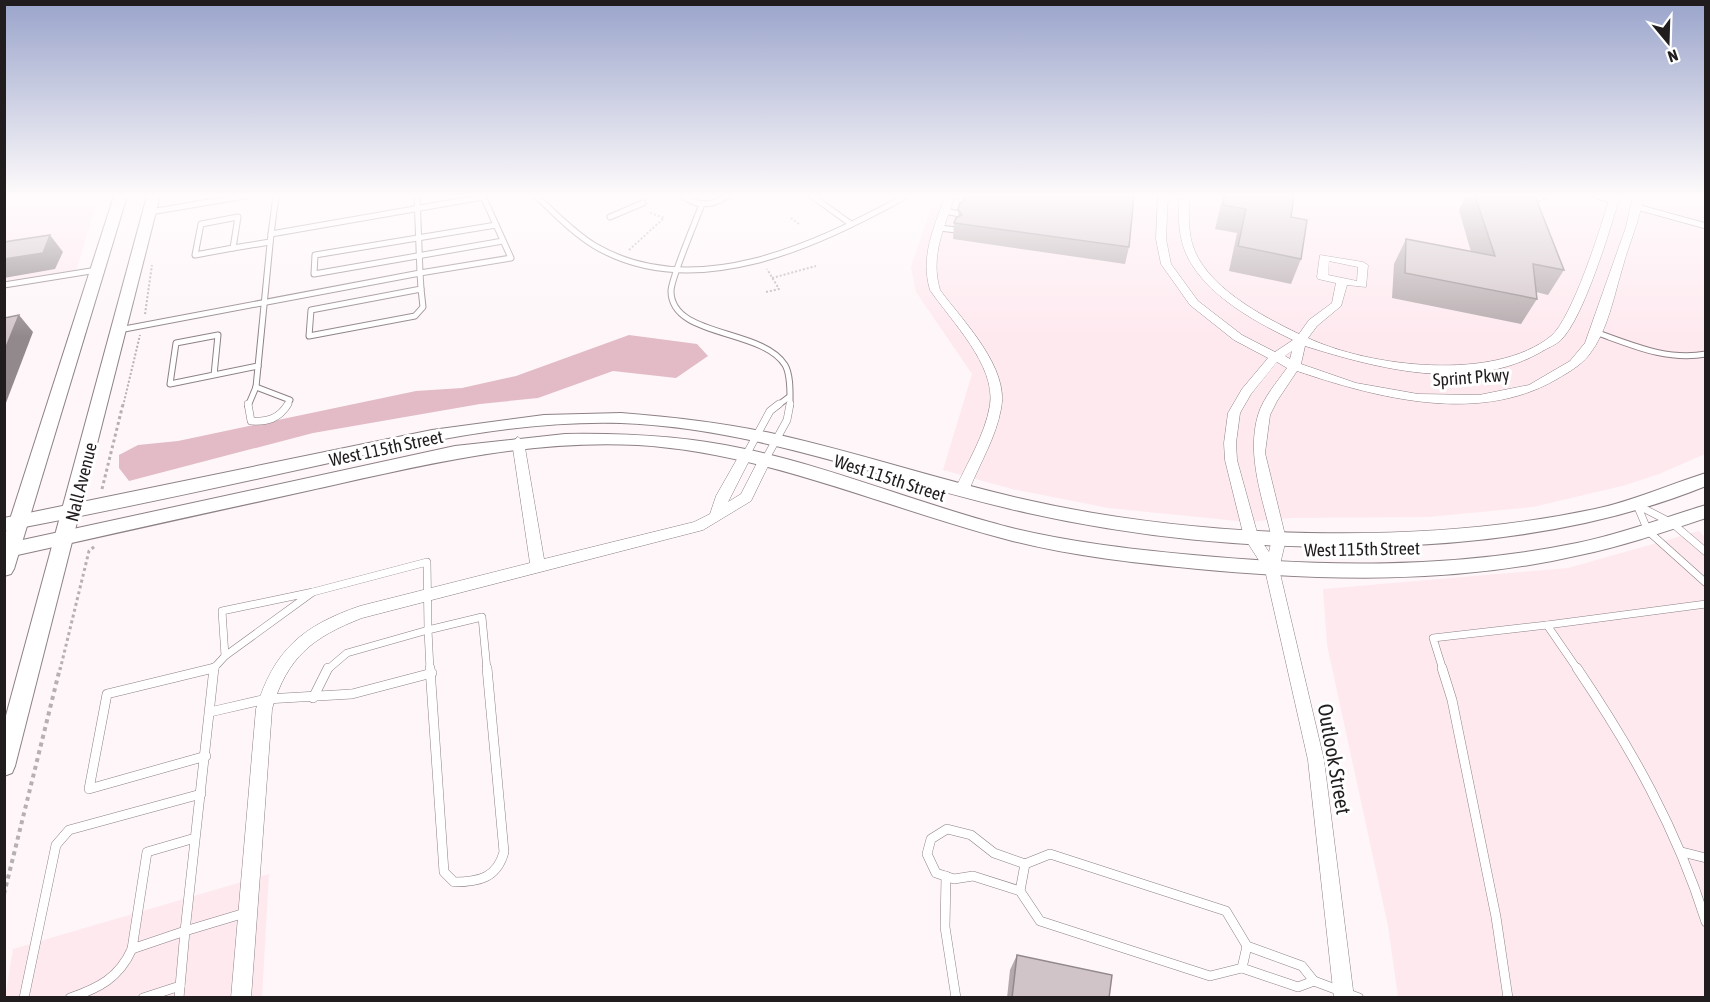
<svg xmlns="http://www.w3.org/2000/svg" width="1710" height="1002" font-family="'Asap Condensed',sans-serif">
  <rect width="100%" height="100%" fill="#fef6f8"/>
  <g fill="#fee9ef">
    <path d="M5 196H99L76 270 5 282Z"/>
    <path d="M935 196H1705V454L1659 474 1626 485 1533 507 1428 517 1292 518 1247 522 1108 508 1012 489 943 470 972 374 916 292 911 267Z"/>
    <path d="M1699 531 1705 537V997H1398L1388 926 1327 645 1323 589 1568 568Z"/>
    <path d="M269 874 262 997 5 998 13 949Z"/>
  </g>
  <path fill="#e2bbc6" d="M629 335 697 344 708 356 676 378 613 371 538 398 480 404 313 433 129 481 119 468V455L138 445 178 441 416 391 462 388 516 376Z"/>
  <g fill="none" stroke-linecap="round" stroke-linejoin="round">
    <defs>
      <g id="service-far2">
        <path d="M276 196 271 234 483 197"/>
        <path d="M417 196 420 273 511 258 483 196"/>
        <path d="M536 196C555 213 573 233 595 246 694 304 817 245 906 196"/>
        <path d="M684 196C697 207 713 206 727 196"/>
        <path d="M812 196 851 224"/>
        <path d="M1597 196 1614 201"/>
        <path d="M1530 201 1544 196"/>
        <path d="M702 204C696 221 671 278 671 291 671 338 762 328 785 365 791 375 790 394 790 406"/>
        <path d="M1637 207 1706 226"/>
        <path d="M945 211 960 214"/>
        <path d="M150 212 245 196"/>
        <path d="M238 217 233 248 195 255 201 224Z"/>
        <path d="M610 217 643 203"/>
        <path d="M496 225 315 255 314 274 503 241"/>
        <path d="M940 228 956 230"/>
        <path d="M233 248 270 242"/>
        <path d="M4 285 97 270"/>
        <path d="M421 289 423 307 415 316 309 336 311 310Z"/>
        <path d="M119 330 420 273 421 289"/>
        <path d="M1595 332C1632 345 1666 361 1706 354"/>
        <path d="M214 375 218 335 176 343 170 384 258 366"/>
        <path d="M256 387 290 400 287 406"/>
        <path d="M256 387 271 234"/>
        <path d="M248 406 256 387"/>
        <path d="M777 406 789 397"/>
      </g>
      <g id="service-far1">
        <path d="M248 404 251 421C267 422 279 419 288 404"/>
        <path d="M746 455 770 411 779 404"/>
        <path d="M765 460 787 420 790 404"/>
        <path d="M1637 505 1648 531 1706 583"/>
        <path d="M1637 505 1672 523 1706 552"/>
        <path d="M313 592 225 656 222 611Z"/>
        <path d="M313 592 427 562 428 630"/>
        <path d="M428 630 430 670"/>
        <path d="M428 630 482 617 487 670"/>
        <path d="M207 670 214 668 225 656"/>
        <path d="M327 670 347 653 428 630"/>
        <path d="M1443 670 1433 638 1547 625"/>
        <path d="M1578 670 1547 625 1706 604"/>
      </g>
      <g id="service">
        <path d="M430 668 444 872 454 882C479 882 497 878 504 852L487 668"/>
        <path d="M1442 668 1452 700 1496 917 1508 998"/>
        <path d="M1577 668C1631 748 1677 829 1706 922"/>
        <path d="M313 698 328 668"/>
        <path d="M210 712 266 699 352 694 432 673"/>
        <path d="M206 756 89 789 107 694 214 668"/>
        <path d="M195 838 147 852 132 949 185 931 214 668"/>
        <path d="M1682 852 1706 858"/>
        <path d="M1050 854 1226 911 1247 946 1302 966 1314 981 1298 987 1242 968 1210 976 1040 921 1020 891 1025 864Z"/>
        <path d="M946 876 945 927 956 998"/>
        <path d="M1020 891 973 876 954 879 936 873 927 854 931 839 947 829 971 835 994 853 1025 864"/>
        <path d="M1242 968 1247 946"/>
        <path d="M1314 981 1359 998"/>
        <path d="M24 998 56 845 69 830 201 794"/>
        <path d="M70 998C99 988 119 978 132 949"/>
        <path d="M143 998 180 986"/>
        <path d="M179 998 185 931 245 913"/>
      </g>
      <g id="minor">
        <path d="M945 196H955C944 228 930 256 940 290 963 321 1010 368 1001 409 996 437 980 463 969 490L962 495 955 490C967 463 985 435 990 405 996 365 951 321 930 290 920 256 934 228 945 196Z"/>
        <path d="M1158 196H1168L1166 239 1171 264 1198 301 1242 335 1275 352 1293 340C1253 321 1194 289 1182 242 1178 227 1179 212 1179 196H1189C1189 212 1188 228 1192 243 1204 286 1262 316 1299 334L1309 320 1332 303 1336 283 1318 279 1317 277 1320 255 1363 262 1368 265 1366 287 1347 285 1341 306 1317 326 1308 338C1370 367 1495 382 1551 336 1572 319 1602 225 1610 196H1620C1610 230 1584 317 1561 340 1556 345 1547 348 1541 352 1469 393 1379 369 1305 346L1301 364 1356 383 1418 394 1479 395 1529 385 1570 361 1585 343 1626 227 1633 196H1643C1640 221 1629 243 1623 266 1614 295 1608 331 1589 355 1580 366 1569 372 1557 379 1479 425 1377 398 1297 371L1277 401 1270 415 1265 453 1286 539 1279 569 1324 760 1354 998H1334L1308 760 1265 570 1244 537 1225 460 1224 443 1228 413 1242 389 1268 358 1234 340 1190 305 1161 264 1156 239ZM1329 261 1358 267 1357 281 1328 275ZM1292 351 1290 359 1285 356ZM1277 362 1287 368C1277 382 1263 398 1258 415 1246 456 1263 499 1272 539L1269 552 1258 536 1237 460 1236 443 1240 413 1251 394Z"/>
        <path d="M518 437 524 442 544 559 694 522 710 514 716 496 741 452H751L752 455 728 502 741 494 760 457H770L771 460 751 501 703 530 362 618C313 637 287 657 272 709L251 998H231L256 709C274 650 302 626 360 606L530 563 512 442Z"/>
      </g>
      <g id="tertiary">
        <path d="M621 413C673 417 724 423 775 434 860 453 942 481 1027 500 1200 539 1421 546 1595 509 1633 501 1668 485 1706 473V486C1510 566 1232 559 1028 513 892 483 761 428 621 423 519 420 418 443 320 465 215 488 110 511 4 531V518L432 430 544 415Z"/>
        <path d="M565 434C626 433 685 436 745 449 834 468 919 504 1008 527 1068 542 1131 549 1193 555 1321 567 1450 569 1577 543 1621 534 1663 518 1706 505V518C1664 532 1623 546 1580 555 1456 584 1325 581 1198 569 1135 563 1071 556 1009 540 885 508 768 453 638 445 526 439 419 466 311 490 209 512 107 535 4 558V544L455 446Z"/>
      </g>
      <g id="secondary">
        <path d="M114 196H127L14 569 11 574 4 576V538Z"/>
        <path d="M147 196H160L15 766 12 773 4 776V723Z"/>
      </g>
    </defs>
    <use href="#service-far2" stroke="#8d8185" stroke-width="7"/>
    <use href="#service-far1" stroke="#8d8185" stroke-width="8"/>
    <use href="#service" stroke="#8d8185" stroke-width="10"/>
    <use href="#minor" stroke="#8d8185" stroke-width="1"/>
    <use href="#tertiary" stroke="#8d8185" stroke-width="2"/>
    <use href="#secondary" stroke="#8d8185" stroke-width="2"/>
    <g stroke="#b7b0b2" stroke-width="2" stroke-dasharray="2 2" stroke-linecap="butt">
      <path d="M791 218 799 224"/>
      <path d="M629 250 664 218 648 212"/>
      <path d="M772 278 816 266"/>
      <path d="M766 292 779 289 767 269"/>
      <path d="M145 314 152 265"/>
      <path d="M123 406 140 335"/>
    </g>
    <g stroke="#b7b0b2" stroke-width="3" stroke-dasharray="3 3" stroke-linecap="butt">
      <path d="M102 489 123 404"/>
      <path d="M60 670 89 551 95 546"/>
    </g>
    <path stroke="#b7b0b2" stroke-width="4" stroke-dasharray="4 4" stroke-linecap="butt" d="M4 894 60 668"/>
    <use href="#service-far2" stroke="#fff" stroke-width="5"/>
    <use href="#service-far1" stroke="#fff" stroke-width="7"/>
    <use href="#service" stroke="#fff" stroke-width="9"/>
    <use href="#minor" fill="#fff" fill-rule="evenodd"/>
    <use href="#tertiary" fill="#fff" fill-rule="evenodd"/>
    <use href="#secondary" fill="#fff" fill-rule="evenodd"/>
  </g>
  <g fill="#b4a9ac">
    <path d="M963 196H1134L1129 247 1125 264 953 239 954 223 958 217V209L963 201Z"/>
    <path d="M1223 196H1294L1291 217 1301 259 1291 284 1229 271 1237 233 1215 229Z"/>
    <path d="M1466 196H1535L1564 270 1548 295 1536 292 1537 299 1521 324 1392 298 1394 264 1406 239 1471 252 1459 210Z"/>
    <path d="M1017 955 1109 998H1007L1010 970Z"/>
  </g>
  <g fill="#92898c">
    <path d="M50 235 63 252 55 269 4 278V259Z"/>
    <path d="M19 315 33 332 4 408V352Z"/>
  </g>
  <g fill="#d1c4c8" stroke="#92898c" stroke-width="1.5">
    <path d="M965 196H1134L1129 247 954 223 956 218 962 215 958 209 960 203 966 199Z"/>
    <path d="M1225 196H1294L1291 217 1307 220 1301 259 1238 246 1246 209 1223 205Z"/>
    <path d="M1475 196H1535L1564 270 1533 264 1537 299 1405 273 1406 239 1495 256Z"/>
    <path d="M50 235 43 253 4 259V242Z"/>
    <path d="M19 315 4 352V318Z"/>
    <path d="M1017 955 1112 975 1109 998H1012Z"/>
  </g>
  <linearGradient id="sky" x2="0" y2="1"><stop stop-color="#9aa4cb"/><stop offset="0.58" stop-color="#fffbfc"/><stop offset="1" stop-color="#fffbfc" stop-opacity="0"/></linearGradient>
  <rect width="1710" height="337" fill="url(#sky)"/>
  <g text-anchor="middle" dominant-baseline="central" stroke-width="6" stroke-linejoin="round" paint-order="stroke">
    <g font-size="18" fill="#211d1e" stroke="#fff">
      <text transform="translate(1471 377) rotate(-4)">Sprint Pkwy</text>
      <text transform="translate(386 448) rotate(-12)">West 115th Street</text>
      <text transform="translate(890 478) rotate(18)">West 115th Street</text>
      <text transform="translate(81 482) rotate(-76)">Nall Avenue</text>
      <text transform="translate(1362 549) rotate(-1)">West 115th Street</text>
    </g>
    <g font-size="21" fill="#211d1e" stroke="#fff">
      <text transform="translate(1335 759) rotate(80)">Outlook Street</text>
    </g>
  </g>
  <rect width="1710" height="1002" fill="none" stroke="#211d1e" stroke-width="12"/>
  <g transform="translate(1668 42) rotate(161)" stroke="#ffffff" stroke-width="4.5" paint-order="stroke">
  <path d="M0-4.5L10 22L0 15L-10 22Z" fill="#211d1e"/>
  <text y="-9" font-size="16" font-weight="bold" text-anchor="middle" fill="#211d1e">N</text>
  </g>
</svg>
